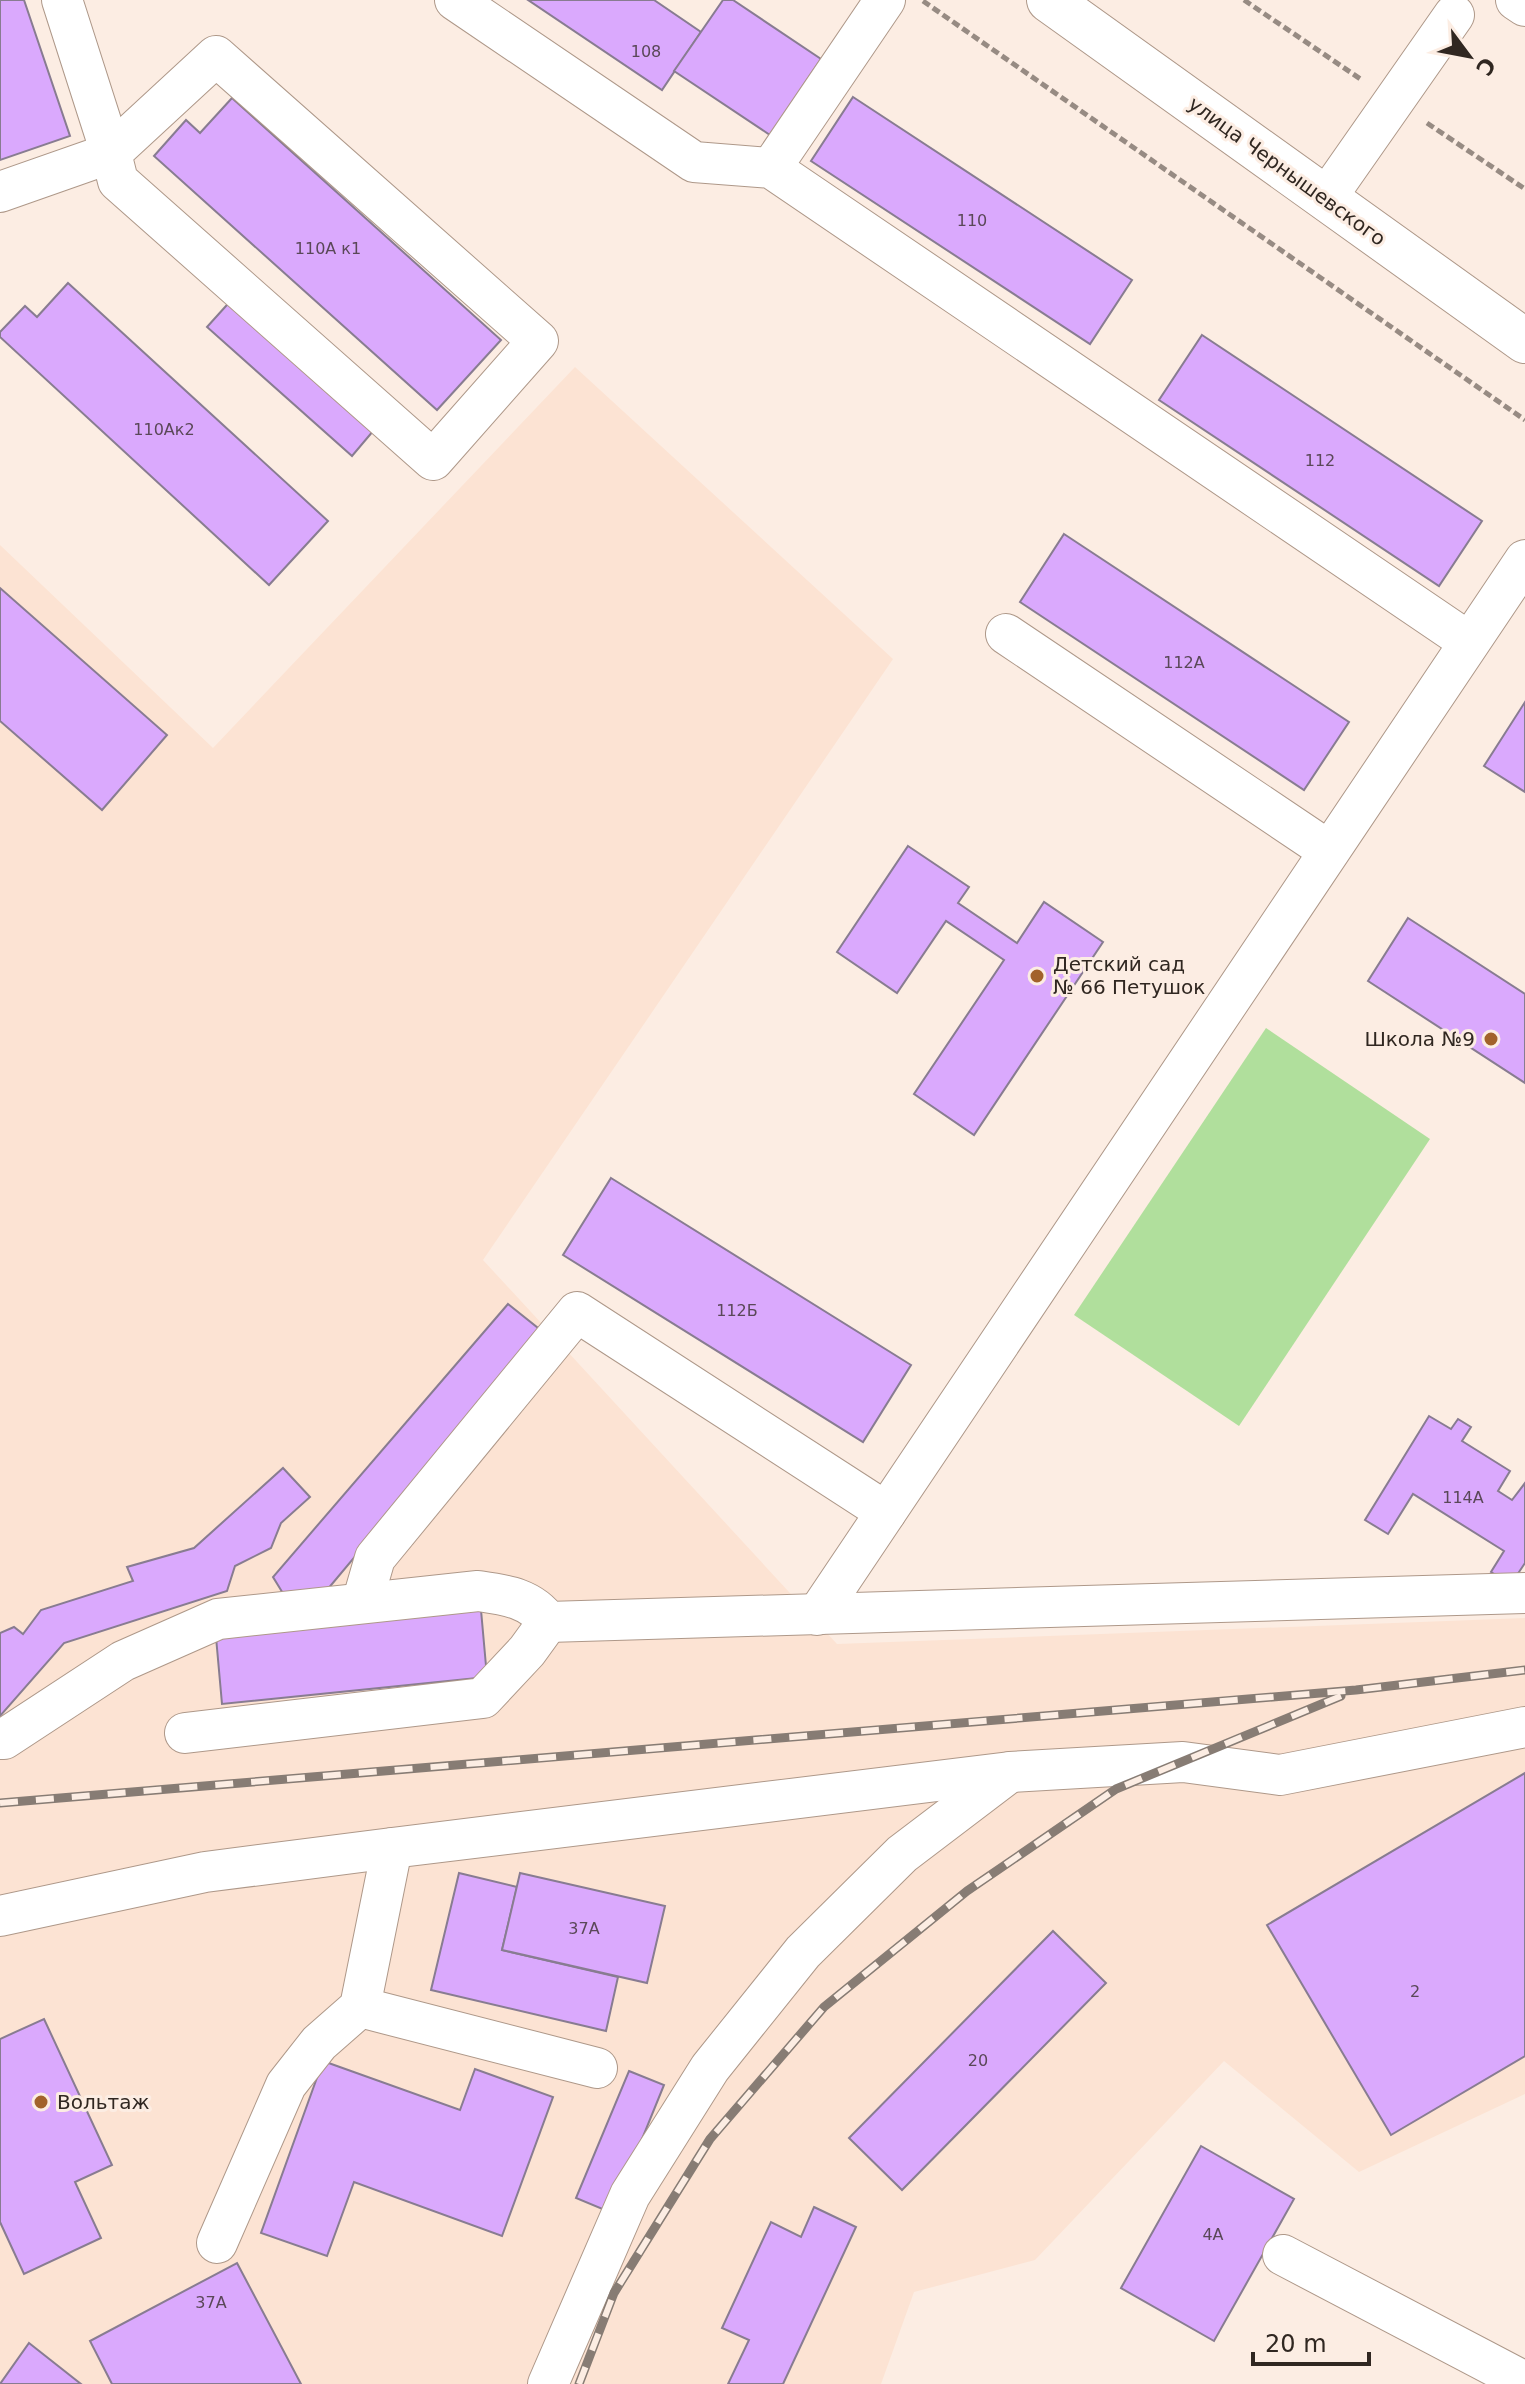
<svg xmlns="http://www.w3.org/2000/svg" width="1525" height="2384" font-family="'DejaVu Sans',sans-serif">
  <rect width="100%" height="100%" fill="#fcede3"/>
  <path fill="#fce3d3" d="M575 367 893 659 483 1260 837 1644 1525 1618V2094L1359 2172 1224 2061 1035 2260 914 2292 881 2384H0V545L213 748Z"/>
  <path fill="#b0df9c" d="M1266 1028 1430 1139 1239 1426 1074 1315Z"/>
  <g fill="#daa9fd" stroke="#887c91" stroke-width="2">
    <path d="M0 0H24L70 136 0 160Z"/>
    <path d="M528 0H654L701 32 662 90Z"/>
    <path d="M723 0H733L821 59 770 135 674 71Z"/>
    <path d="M853 97 1132 280 1090 344 811 161Z"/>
    <path d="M232 98 501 340 437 410 154 156 186 120 200 133Z"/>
    <path d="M68 283 328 521 269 585 0 337V332L25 306 37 317Z"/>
    <path d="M235 296 379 424 352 456 207 327Z"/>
    <path d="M1202 335 1482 521 1439 586 1159 400Z"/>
    <path d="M1064 534 1349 722 1304 790 1020 602Z"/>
    <path d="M0 588 167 735 102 810 0 721Z"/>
    <path d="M1525 702V792L1484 766Z"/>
    <path d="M908 846 969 887 958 903 1017 943 1044 902 1103 942 974 1135 914 1094 1004 960 946 921 897 993 837 952Z"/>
    <path d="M1408 918 1525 994V1083L1368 981Z"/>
    <path d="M611 1178 911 1365 863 1442 563 1255Z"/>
    <path d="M508 1304 543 1332 327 1590 284 1595 273 1577Z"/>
    <path d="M1429 1416 1451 1429 1458 1419 1471 1427 1462 1441 1510 1471 1498 1491 1512 1500 1525 1483V1563L1511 1584 1491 1572 1504 1551 1413 1494 1388 1534 1365 1520Z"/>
    <path d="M283 1468 310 1497 281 1523 271 1548 235 1566 227 1591 64 1643 0 1716V1633L14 1627 23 1634 41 1610 133 1581 127 1567 194 1548Z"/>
    <path d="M481 1610 487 1677 222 1704 216 1637Z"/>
    <path d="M1525 1773V2056L1391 2135 1267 1925Z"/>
    <path d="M459 1873 517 1887 502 1950 618 1977 606 2031 431 1990Z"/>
    <path d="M520 1873 665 1906 647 1983 502 1950Z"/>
    <path d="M1053 1931 1106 1983 902 2190 849 2138Z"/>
    <path d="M44 2019 112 2165 75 2182 101 2238 24 2274 0 2222V2039Z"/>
    <path d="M323 2061 460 2110 475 2069 553 2097 502 2236 354 2182 327 2256 261 2233Z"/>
    <path d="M629 2071 664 2085 612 2213 576 2198Z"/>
    <path d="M1201 2146 1294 2199 1214 2341 1121 2288Z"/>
    <path d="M814 2207 856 2227 783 2384H728L749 2340 722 2328 771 2222 801 2237Z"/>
    <path d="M237 2263 301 2384H112L90 2341Z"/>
    <path d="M29 2343 81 2384H0Z"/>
  </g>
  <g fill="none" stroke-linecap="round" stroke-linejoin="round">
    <defs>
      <g id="minor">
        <path d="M455 0 694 162 771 168 1469 642"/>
        <path d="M1516 0 1525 6"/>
        <path d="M216 56 538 341 433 460 118 181 111 153Z"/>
        <path d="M771 168 885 0"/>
        <path d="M0 192 111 153 62 0"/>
        <path d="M1326 198 1454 15"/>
        <path d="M1006 634 1329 851"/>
        <path d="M362 1603 375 1558 577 1312 886 1512"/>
        <path d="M817 1615 1525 560"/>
        <path d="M185 1733 483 1698 527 1651 548 1622"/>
        <path d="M0 1739H4L123 1661 218 1619 478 1591C506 1595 531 1598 548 1622L1525 1593"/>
        <path d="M0 1916 205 1872 392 1848 1010 1772 1183 1762 1280 1775 1525 1727"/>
        <path d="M360 2007 597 2068"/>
        <path d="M217 2243 286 2085 319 2043 360 2007 392 1848"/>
        <path d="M1283 2255 1525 2382"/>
        <path d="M548 2384 630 2195 710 2068 803 1952 902 1854 1010 1772"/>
      </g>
      <path id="major" d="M1049 0 1525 341"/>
    </defs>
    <use href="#minor" stroke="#ae9889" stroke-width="42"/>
    <use href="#major" stroke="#ae9889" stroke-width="46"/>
    <g stroke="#978b83" stroke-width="5" stroke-dasharray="8 4" stroke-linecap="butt">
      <path d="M1244 0 1362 80"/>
      <path d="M923 1 1525 420"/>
      <path d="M1427 123 1525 189"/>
    </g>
    <use href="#minor" stroke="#fff" stroke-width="40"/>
    <use href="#major" stroke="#fff" stroke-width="44"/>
    <defs>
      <g id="rail">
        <path d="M0 1803 1356 1690 1525 1670"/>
        <path d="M579 2384 614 2293 710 2139 824 2007 967 1891 1116 1789 1341 1696"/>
      </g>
    </defs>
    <use href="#rail" stroke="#877c74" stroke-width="9"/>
    <use href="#rail" stroke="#fcede3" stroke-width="6" stroke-dasharray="18" stroke-linecap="butt"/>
  </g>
  <g fill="#a2622b" stroke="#fcede3" stroke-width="3">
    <circle cx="1037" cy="976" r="8"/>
    <circle cx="1491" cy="1039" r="8"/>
    <circle cx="41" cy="2102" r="8"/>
  </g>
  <g text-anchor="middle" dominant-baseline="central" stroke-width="6" stroke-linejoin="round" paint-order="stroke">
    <g font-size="16" fill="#5a4858">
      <text x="646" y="51">108</text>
      <text x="972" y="220">110</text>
      <text x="328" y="248">110А к1</text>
      <text x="164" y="429">110Ак2</text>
      <text x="1320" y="460">112</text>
      <text x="1184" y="662">112А</text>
      <text x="737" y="1310">112Б</text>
      <text x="1463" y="1497">114А</text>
      <text x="584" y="1928">37А</text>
      <text x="1415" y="1991">2</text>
      <text x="978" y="2060">20</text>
      <text x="1213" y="2234">4А</text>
      <text x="211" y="2302">37А</text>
    </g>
    <g font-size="20" fill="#302721" stroke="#fcede3">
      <text transform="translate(1287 171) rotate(36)">улица Чернышевского</text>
    </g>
    <g font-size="20" fill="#302721" stroke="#fcede3" text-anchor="start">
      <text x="1053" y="964">Детский сад<tspan x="1053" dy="23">№ 66 Петушок</tspan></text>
      <text x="1475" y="1039" text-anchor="end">Школа №9</text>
      <text x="57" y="2102">Вольтаж</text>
    </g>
  </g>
  <g transform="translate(1469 56) rotate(122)" stroke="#fcede3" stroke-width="6" paint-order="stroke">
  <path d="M0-6L14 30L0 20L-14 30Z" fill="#302721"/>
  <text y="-12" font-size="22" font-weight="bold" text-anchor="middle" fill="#302721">С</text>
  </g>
  <path d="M1253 2352v12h116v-12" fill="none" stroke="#302721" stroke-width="4"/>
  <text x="1265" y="2352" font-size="24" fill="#302721" stroke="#fcede3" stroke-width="6" paint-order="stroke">20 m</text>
</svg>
